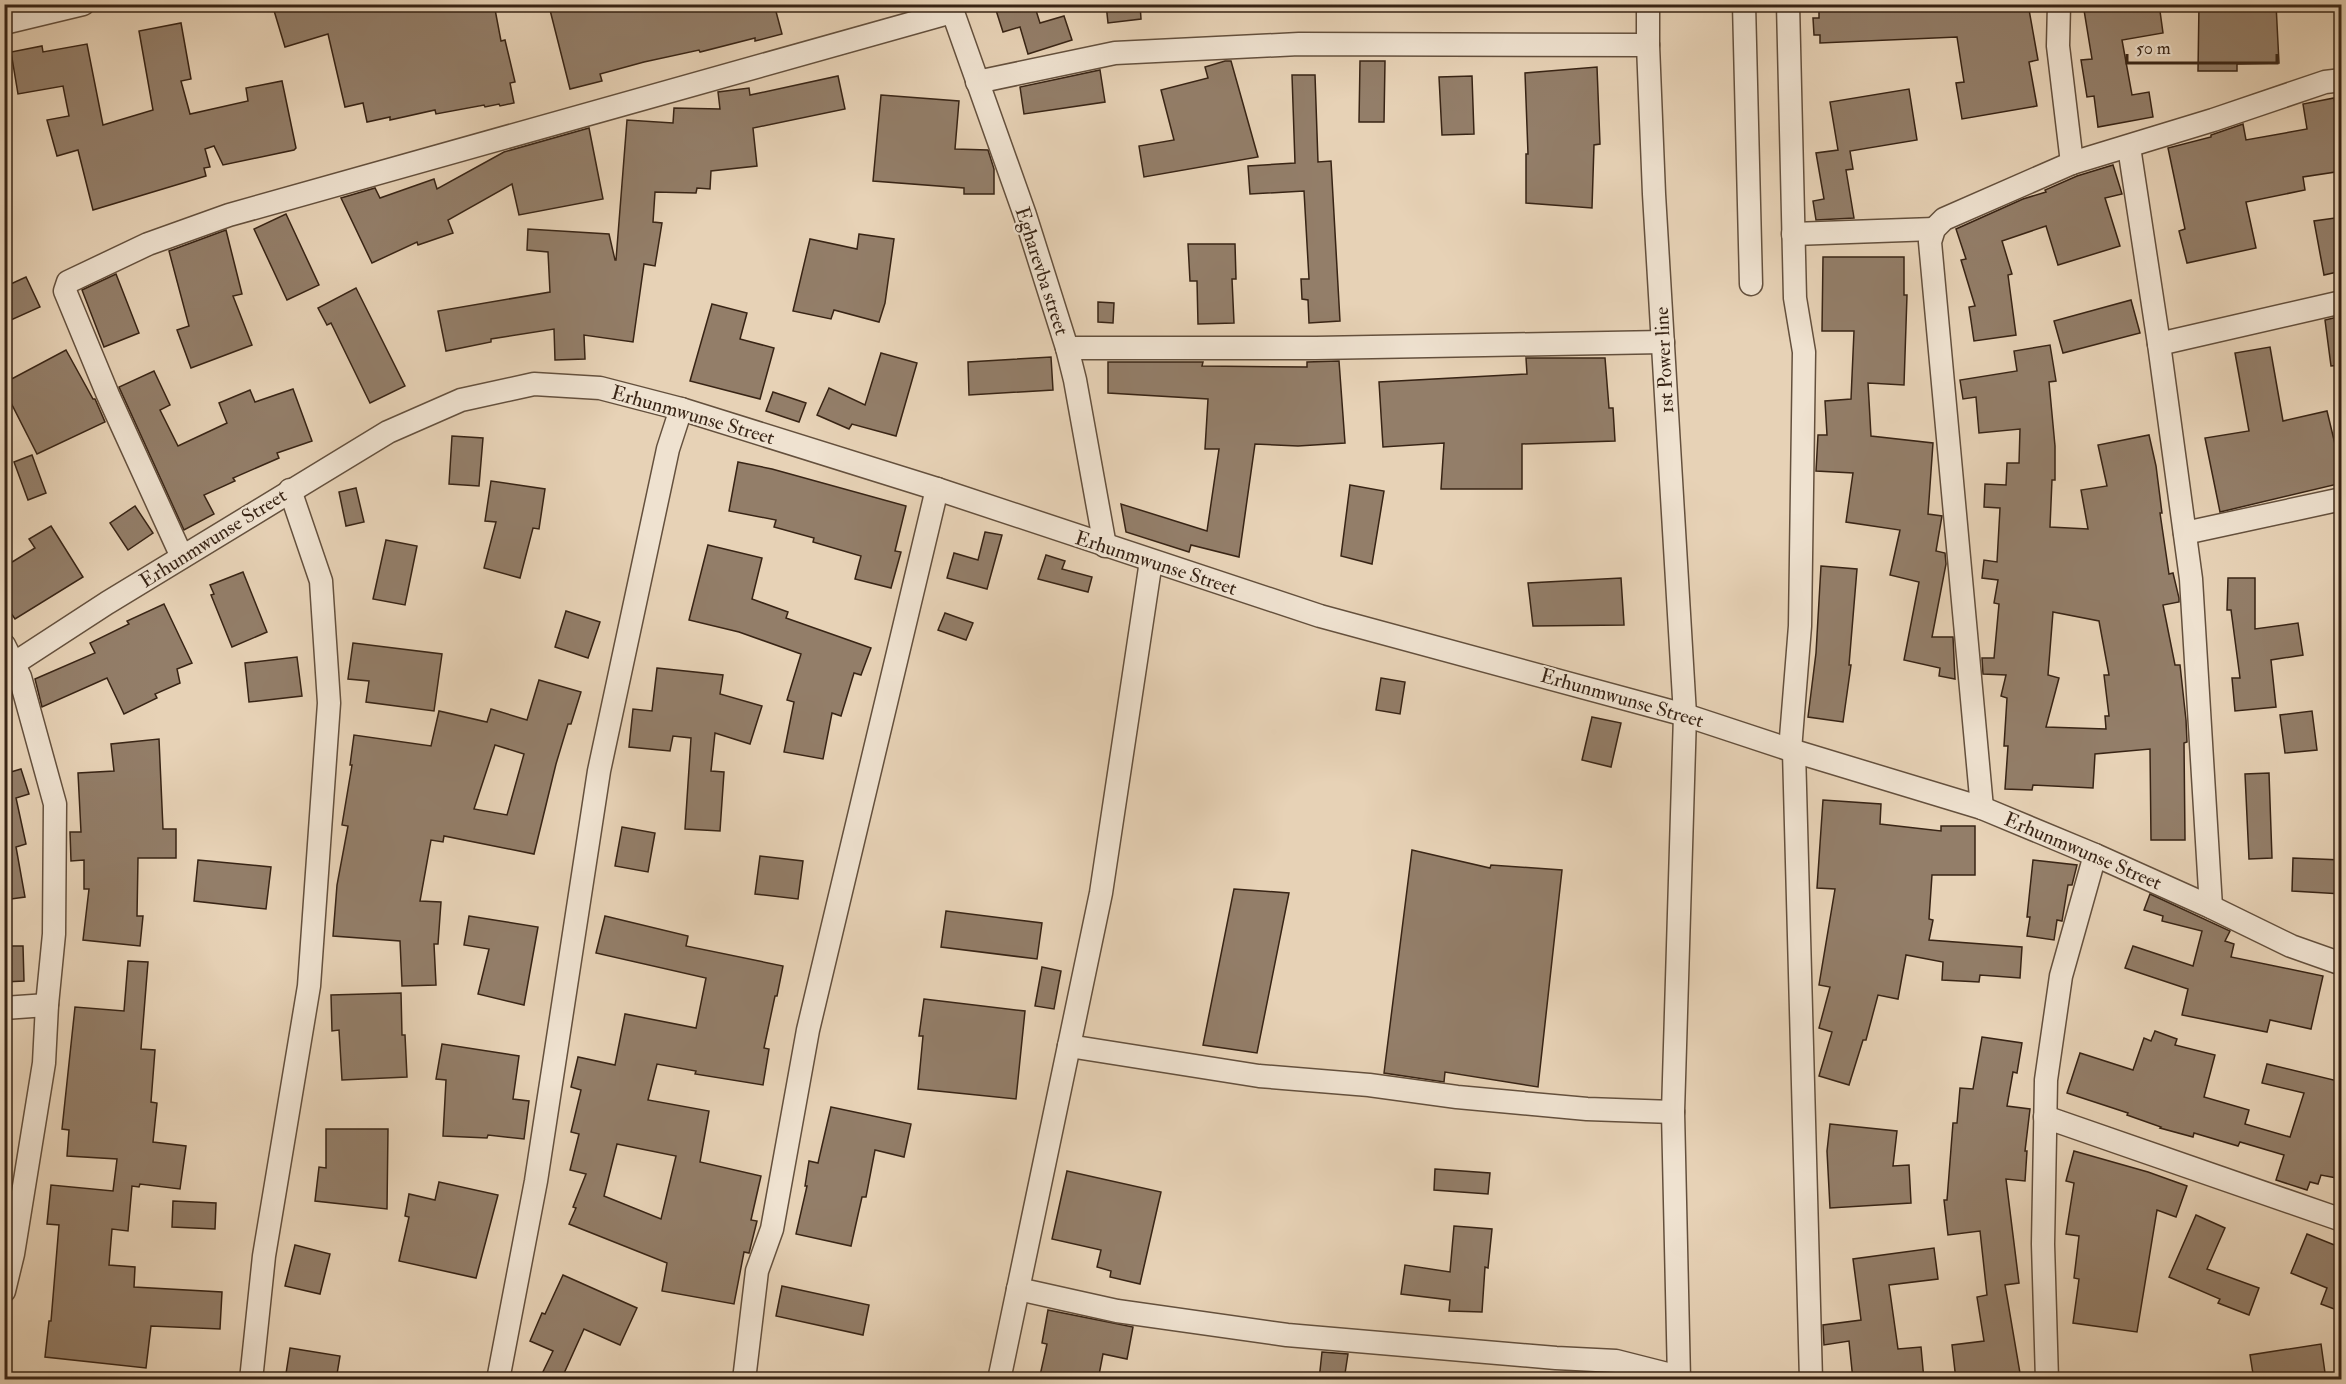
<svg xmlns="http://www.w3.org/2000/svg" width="2346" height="1384" font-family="'IM FELL Double Pica',serif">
  <rect width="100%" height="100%" fill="#e7d2b6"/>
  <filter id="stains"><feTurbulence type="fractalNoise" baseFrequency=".00333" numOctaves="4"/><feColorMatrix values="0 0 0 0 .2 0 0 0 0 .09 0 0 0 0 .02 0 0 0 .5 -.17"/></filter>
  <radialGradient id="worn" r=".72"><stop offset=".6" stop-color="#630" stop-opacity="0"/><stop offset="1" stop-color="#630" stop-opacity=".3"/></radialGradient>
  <g fill="#937e69" stroke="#382415" stroke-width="1.5" fill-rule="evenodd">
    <path d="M272 4H494L501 41 505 40 515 82 510 83 514 103 500 106 499 104 485 107 484 105 436 114 435 110 390 120V117L367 122 363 103 345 107 328 34 285 47Z"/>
    <path d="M572 4H774L782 34 755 41V38L700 52 699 50 644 62 600 74 602 81 570 89 550 10Z"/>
    <path d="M994 4H1034L1040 23 1064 16 1072 40 1028 54 1020 27 1003 32Z"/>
    <path d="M1106 4H1140L1141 19 1108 23Z"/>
    <path d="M1927 4H2028L2038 60 2029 62 2037 106 1962 119 1956 83 1964 82 1957 37 1820 43V35H1814L1813 18H1819V10Z"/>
    <path d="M2117 4H2159L2163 33 2122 40 2132 95 2149 92 2153 117 2098 127 2094 96 2087 97 2081 60 2092 59 2084 10Z"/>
    <path d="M2199 4H2276L2279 63 2237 64V71H2198Z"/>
    <path d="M181 23 191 79 181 81 190 114 248 101 246 88 282 81 296 148 294 150 223 165 214 146 205 149 210 167 204 168 206 176 93 210 78 150 57 156 47 120 69 116 63 86 18 94 11 52 42 46 43 52 87 44 103 125 153 110 139 31Z"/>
    <path d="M1225 61H1231L1258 157 1144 177 1139 146 1174 140 1161 90 1208 78 1205 67Z"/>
    <path d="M1360 61H1385L1384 122H1359Z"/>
    <path d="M1597 67 1600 144 1594 145 1592 208 1526 203V154H1528L1525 73Z"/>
    <path d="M1100 70 1105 102 1024 114 1020 87Z"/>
    <path d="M1292 75H1315L1318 162 1331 161 1340 321 1309 323 1308 300 1302 299 1301 279H1309L1304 191 1250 194 1248 166 1295 163Z"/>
    <path d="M838 76 845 109 753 128 757 166 711 171 710 189 697 188 696 193 655 192 653 222 662 223 655 266 644 264 633 342 584 335 585 359 555 360 554 329 491 339V342L446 351 438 311 550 292 548 252 527 250 528 229 609 234 615 260H616L627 120 673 123 674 108 720 109 718 92 749 88 750 95Z"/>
    <path d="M1472 76 1474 134 1442 135 1439 77Z"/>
    <path d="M1909 89 1917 140 1850 151 1853 169 1846 170 1854 218 1816 220 1813 201 1824 199 1816 153 1838 150 1830 102Z"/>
    <path d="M881 95 959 101 955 149 988 150 994 169V194H964V188L873 181Z"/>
    <path d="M2334 98 2342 150V171L2303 177 2305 190 2246 202 2256 248 2187 263 2179 231 2185 229 2168 148 2211 137V135L2243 124 2246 140 2307 129 2303 104Z"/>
    <path d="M589 128 603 199 519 215 512 184 448 220 453 233 418 245 417 242 372 263 341 198 375 188 380 198 434 179 437 189 504 152Z"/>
    <path d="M2113 165 2122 194 2105 198 2120 246 2058 265 2046 226 2002 241 2012 274 2008 275 2016 335 1974 341 1969 307 1975 306 1961 260 1966 259 1956 229 2023 199 2046 192 2045 190 2077 176Z"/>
    <path d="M286 214 319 285 287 300 254 229Z"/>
    <path d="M2342 217V271L2324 275 2314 221Z"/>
    <path d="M226 230 242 294 233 296 252 345 191 368 177 330 189 326 169 251Z"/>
    <path d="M859 234 894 239 885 303 879 322 834 310 831 319 793 311 810 239 857 249Z"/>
    <path d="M1188 244H1235L1236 279H1232L1234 323 1198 324 1197 281H1190Z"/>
    <path d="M1823 257H1904V295H1907L1904 385 1868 383 1871 436 1933 443 1928 514 1942 516 1936 551 1945 553 1946 564 1932 637H1953L1955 679 1939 676 1940 668 1904 660 1919 582 1890 575 1900 530 1846 522 1853 473 1816 471 1818 435H1827L1825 401 1851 399 1854 331H1822Z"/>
    <path d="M116 274 139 333 104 347 82 290Z"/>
    <path d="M26 277 40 307 11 320 10 316 4 319V287Z"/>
    <path d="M356 288 405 386 370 403 331 323 327 325 318 308Z"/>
    <path d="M2131 300 2140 333 2063 353 2054 321Z"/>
    <path d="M1098 302 1114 303 1113 323 1098 322Z"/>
    <path d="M712 304 747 313 740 339 774 348 760 399 690 381Z"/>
    <path d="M2342 316V365L2331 366 2325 320Z"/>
    <path d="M2050 345 2056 381 2049 382 2055 446V480H2052L2050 527 2088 529 2081 490 2107 486 2098 445 2149 435 2156 466 2162 513H2160L2169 574 2173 573 2179 598V602L2163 605 2175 665H2180L2186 720 2187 742 2184 743 2185 840H2151L2150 749 2095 754 2093 788 2033 785 2032 790 2005 789 2008 746H2004L2007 698 2001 696 2006 675 1983 674 1982 658H1994L1999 604 1994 603 1998 580 1982 578 1984 560 1997 562 2000 508 1984 507 1985 484 2006 485 2007 463H2019L2020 429 1979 433 1976 397 1963 399 1960 380 2017 371 2014 351ZM2053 612 2099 621 2109 675H2104L2109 716H2105L2106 729 2046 727 2059 678 2048 675Z"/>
    <path d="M2270 347 2283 421 2327 411 2342 473V483L2220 512 2205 438 2249 431 2235 353Z"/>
    <path d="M66 350 93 399H95L105 422 37 454 4 389V383Z"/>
    <path d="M881 353 917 363 896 436 852 424 849 429 817 415 829 388 865 405Z"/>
    <path d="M1051 357 1053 390 969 395 968 362Z"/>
    <path d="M1526 358H1605L1609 408H1613L1615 441 1522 444V489H1441L1444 443 1383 447 1379 382 1527 374Z"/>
    <path d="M1339 361 1345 443 1298 446 1255 444 1239 557 1191 545 1189 552 1126 532 1121 504 1207 531 1219 449H1205L1208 399 1108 393V362H1203L1202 366 1307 367V362Z"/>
    <path d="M154 371 170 405 160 410 178 446 227 423 219 403 250 390 255 402 293 389 312 441 277 453 279 458 233 478 235 481 204 495 214 514 184 530 119 387Z"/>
    <path d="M773 392 806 403 799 422 766 411Z"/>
    <path d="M452 436 483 438 479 486 449 484Z"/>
    <path d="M32 455 46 493 28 500 14 462Z"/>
    <path d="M738 462 772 469 906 506 895 551 901 552 891 588 855 579 861 556 813 542 814 538 774 527 776 520 729 511Z"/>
    <path d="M491 481 545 489 539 529 533 528 520 578 484 568 496 522 485 521Z"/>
    <path d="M1350 485 1384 491 1372 564 1341 556Z"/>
    <path d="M356 488 364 522 346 526 339 492Z"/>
    <path d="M135 506 153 533 128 550 110 523Z"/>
    <path d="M51 526 83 577 15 619 4 603V567L35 548 29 539Z"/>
    <path d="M985 532 1002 535 987 589 947 578 954 553 978 560Z"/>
    <path d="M386 540 417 546 405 605 373 599Z"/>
    <path d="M708 545 762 558 752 599 788 612 786 618 871 648 861 675 854 673 841 716 832 713 823 759 784 752 794 702 787 700 801 654 739 632 689 620Z"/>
    <path d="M1046 555 1065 561 1062 569 1092 577 1088 592 1038 579Z"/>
    <path d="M1821 566 1857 569 1849 665H1851L1843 722 1808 717 1816 653Z"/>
    <path d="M243 572 267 632 232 647 211 595 214 594 210 585Z"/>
    <path d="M1621 578 1624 625 1533 626 1528 583Z"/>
    <path d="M2228 578H2255V629L2298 623 2303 655 2271 660 2276 707 2235 711 2232 678H2240L2231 610H2227Z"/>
    <path d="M164 604 192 663 177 669 180 683 155 694 157 698 124 714 107 678 42 707 35 679 95 653 90 643 129 624 127 621Z"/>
    <path d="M566 611 600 622 588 658 555 647Z"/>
    <path d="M945 613 973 623 966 640 938 630Z"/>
    <path d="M353 643 442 654 434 711 366 702 369 681 348 679Z"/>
    <path d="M297 657 302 696 249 702 245 663Z"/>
    <path d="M657 668 723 675 720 694 762 706 750 744 715 733 711 771 724 772 720 831 685 829 691 738 673 736 670 751 629 747 633 709 652 711Z"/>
    <path d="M1381 678 1405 682 1400 714 1376 710Z"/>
    <path d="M539 680 581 692 571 724H568L556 764 534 854 444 836 443 842 431 840 420 901 441 902 438 944H434L436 985 402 986 400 941 333 936 337 885 348 826 342 825 352 765H350L354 735 431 746 439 711 487 722 491 709 527 720ZM495 745 524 754 507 815 474 809Z"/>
    <path d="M2312 711 2317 750 2285 753 2280 715Z"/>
    <path d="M1592 717 1621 723 1611 767 1582 760Z"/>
    <path d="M159 739 163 829H176V858H138L137 916H143L140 946 83 940 89 889H84V860L71 861 70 832H81L78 773 114 771 111 744Z"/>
    <path d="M21 769 29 794 16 798 26 844 16 847 25 897 4 900V774Z"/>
    <path d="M2269 773 2272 858 2249 859 2245 774Z"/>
    <path d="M1823 800 1881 804 1880 824 1941 831V826H1975V875H1932L1929 919 1933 920 1929 940 2022 947 2020 978 1980 975 1979 982 1942 980 1943 962 1906 955 1898 999 1878 995 1866 1040H1863L1849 1085 1819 1076 1832 1032 1819 1028 1830 987 1819 985 1835 889 1817 888Z"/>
    <path d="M622 827 655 833 648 872 615 866Z"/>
    <path d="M1412 850 1490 868 1491 865 1562 870 1538 1087 1445 1072 1444 1082 1384 1073Z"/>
    <path d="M760 856 803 861 798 899 755 894Z"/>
    <path d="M2293 858 2342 860V894L2292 891Z"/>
    <path d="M198 860 271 867 266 909 194 901Z"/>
    <path d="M2033 860 2077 865 2072 885H2068L2062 921 2057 920 2054 940 2027 936 2030 917H2027Z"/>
    <path d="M1234 889 1289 893 1257 1053 1203 1045Z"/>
    <path d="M2150 894 2230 931 2225 941 2234 944 2231 957 2323 976 2311 1029 2270 1020 2267 1032 2182 1015 2188 989 2125 968 2133 946 2193 966 2202 931 2162 921 2163 916 2144 910Z"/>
    <path d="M946 911 1042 923 1037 959 941 947Z"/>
    <path d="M469 916 538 927 524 1005 478 994 489 949 464 945Z"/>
    <path d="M605 916 688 936 686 946 783 966 777 996H775L764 1048 769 1049 763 1085 695 1074 696 1071 657 1064 648 1100 709 1111 700 1162 761 1176 751 1220 757 1221 749 1253 744 1252 734 1304 662 1291 667 1263 569 1224 576 1208 573 1207 586 1174 570 1170 579 1134 571 1132 581 1090 571 1087 578 1057 615 1065 625 1014 696 1028 706 978 596 953ZM617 1144 676 1156 661 1219 604 1196Z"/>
    <path d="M4 946H23L24 981 4 982Z"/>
    <path d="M128 961 148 962 141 1049 155 1050 151 1102 157 1103 153 1142 186 1146 180 1189 140 1184 139 1187 132 1186 128 1231 112 1229 109 1265 135 1267 134 1287 222 1292 220 1329 151 1326 146 1368 45 1357 49 1321H51L59 1225 47 1224 51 1185 113 1191 117 1159 67 1156 69 1130 62 1129 75 1007 124 1011Z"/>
    <path d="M1042 967 1061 971 1054 1009 1035 1006Z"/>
    <path d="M401 993 402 1035H405L407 1077 342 1080 339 1030 332 1031 331 995Z"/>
    <path d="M924 999 1025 1011 1016 1099 918 1089 923 1036H919Z"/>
    <path d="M2155 1031 2177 1039 2175 1045 2215 1055 2204 1097 2249 1110 2245 1124 2290 1137 2304 1093 2262 1083 2267 1064 2342 1082V1179L2321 1175 2318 1184 2310 1182 2307 1190 2276 1180 2284 1155 2240 1142 2238 1146 2194 1133 2193 1137 2160 1128 2161 1127 2127 1115 2128 1113 2067 1093 2080 1053 2133 1070 2144 1038 2151 1041Z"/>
    <path d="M1982 1037 2022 1043 2017 1073 2013 1072 2007 1106 2030 1109 2025 1151H2027L2025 1181 2006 1179 2019 1283 2005 1285 2020 1373 1956 1380 1952 1345 1984 1341 1977 1297 1987 1295 1980 1231 1948 1235 1944 1200H1947L1953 1123H1957L1960 1088 1973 1089Z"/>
    <path d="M442 1044 519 1056 513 1099 529 1101 524 1139 488 1135 487 1138 443 1136 446 1080 436 1079Z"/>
    <path d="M831 1107 911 1124 904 1157 875 1150 866 1197H862L851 1246 796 1234 807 1186H805L809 1161 818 1163Z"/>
    <path d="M1830 1124 1897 1131 1893 1166 1909 1165 1911 1203 1830 1208 1827 1151Z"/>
    <path d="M326 1129H388L387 1209 315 1201 319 1167 326 1168Z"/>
    <path d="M2074 1151 2148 1172 2187 1186 2176 1217 2157 1210 2137 1332 2073 1323 2079 1279 2074 1278 2079 1236 2066 1234 2074 1183 2066 1181Z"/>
    <path d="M1435 1169 1490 1173 1488 1194 1434 1190Z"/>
    <path d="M1067 1171 1161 1192 1140 1284 1110 1277 1111 1271 1097 1267 1101 1250 1052 1239Z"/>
    <path d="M439 1182 498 1195 476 1278 399 1261 409 1217 405 1216 409 1194 435 1200Z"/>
    <path d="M173 1201 216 1203 215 1229 172 1227Z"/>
    <path d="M2196 1215 2225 1228 2207 1269 2259 1288 2249 1315 2218 1303 2220 1299 2169 1277Z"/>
    <path d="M1454 1226 1492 1229 1488 1268 1485 1267 1482 1312 1449 1311 1450 1300 1401 1294 1405 1265 1450 1272Z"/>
    <path d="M2307 1234 2342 1248V1312L2321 1304 2327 1288 2291 1273Z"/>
    <path d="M295 1245 330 1254 320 1294 285 1286Z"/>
    <path d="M1934 1248 1938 1279 1889 1285 1898 1349 1921 1347 1924 1380H1853L1849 1341 1824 1345 1823 1325 1861 1320 1853 1259Z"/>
    <path d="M563 1275 637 1308 620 1345 584 1329 561 1380H539L553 1351 530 1341 542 1313 545 1314Z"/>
    <path d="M782 1286 869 1305 863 1335 776 1316Z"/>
    <path d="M1048 1310 1133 1327 1127 1359 1103 1354 1098 1380H1039L1047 1344 1042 1343Z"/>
    <path d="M2321 1344 2326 1380H2254L2250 1355Z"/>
    <path d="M290 1348 340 1356 336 1380H285Z"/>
    <path d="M1322 1352 1348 1354 1344 1380H1319Z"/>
  </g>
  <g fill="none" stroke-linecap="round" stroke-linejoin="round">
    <defs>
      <g id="minor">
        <path d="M950 4 1025 215 1067 348 1075 380 1105 546"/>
        <path d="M1648 4V45L1654 194 1685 715 1673 1112 1679 1380"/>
        <path d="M1744 4 1751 284"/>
        <path d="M1788 4 1795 298 1804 352 1800 626 1790 750"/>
        <path d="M2059 4 2058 46 2072 163"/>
        <path d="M4 23 83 4"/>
        <path d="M977 82 1115 53 1299 44 1648 45"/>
        <path d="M2129 147 2159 344 2191 579 2211 907"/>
        <path d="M1793 234 1934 229"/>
        <path d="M2159 344 2342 302"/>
        <path d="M1067 348H1316L1663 342"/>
        <path d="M2185 533 2342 499"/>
        <path d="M182 557 108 395 65 291 68 282 148 244 229 215 952 12"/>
        <path d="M4 645 20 677 55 804 54 934 47 1005 44 1063 13 1254 4 1291"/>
        <path d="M4 670 107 603 388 432 461 400 534 384 600 388 681 409 937 489 1320 616 1685 715 1794 751 1982 808 2095 855 2211 907 2291 946 2342 964"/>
        <path d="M1794 751 1811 1380"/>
        <path d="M1982 808 1930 242 1934 229 1944 219 2072 163 2213 120 2325 82 2342 80"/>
        <path d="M4 1008 47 1005"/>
        <path d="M1069 1046 1259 1076 1369 1085 1457 1097 1587 1109 1673 1112"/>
        <path d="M2045 1117 2342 1220"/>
        <path d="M1018 1289 1117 1311 1287 1335 1556 1358 1616 1361 1679 1377"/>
        <path d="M251 1380 264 1256 309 986 329 703 321 581 290 490"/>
        <path d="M498 1380 536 1181 599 771 668 449 681 409"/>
        <path d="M744 1380 757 1271 772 1229 808 1030 937 489"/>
        <path d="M999 1380 1101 893 1151 561"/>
        <path d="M2047 1380 2043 1244 2046 1080 2061 976 2095 855"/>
      </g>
    </defs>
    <use href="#minor" stroke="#64503d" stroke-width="25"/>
    <use href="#minor" stroke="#efe2d0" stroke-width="22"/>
  </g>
  <g text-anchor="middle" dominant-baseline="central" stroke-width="4.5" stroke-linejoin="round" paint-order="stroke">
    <g font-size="20" fill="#382415" stroke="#efe2d0">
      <text transform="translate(1042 271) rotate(72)">Egharevba street</text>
      <text transform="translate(1664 360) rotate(-93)">1st Power line</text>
      <text transform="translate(693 415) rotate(16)">Erhunmwunse Street</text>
      <text transform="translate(213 538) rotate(-32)">Erhunmwunse Street</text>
      <text transform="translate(1156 563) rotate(18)">Erhunmwunse Street</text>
      <text transform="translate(1622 698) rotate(16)">Erhunmwunse Street</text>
      <text transform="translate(2083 851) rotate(23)">Erhunmwunse Street</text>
    </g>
  </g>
  <rect width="2346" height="1384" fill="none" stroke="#e7d2b6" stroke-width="24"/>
  <rect x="6" y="6" width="2334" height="1372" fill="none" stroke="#382415" stroke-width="3"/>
  <rect x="12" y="12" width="2322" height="1360" fill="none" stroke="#382415" stroke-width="1.5"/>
  <path d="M2127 54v9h150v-9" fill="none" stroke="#382415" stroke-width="3"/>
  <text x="2136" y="54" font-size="18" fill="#382415" stroke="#efe2d0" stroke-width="4.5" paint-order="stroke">50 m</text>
  <rect width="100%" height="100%" filter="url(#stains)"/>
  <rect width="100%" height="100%" fill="url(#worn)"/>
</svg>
